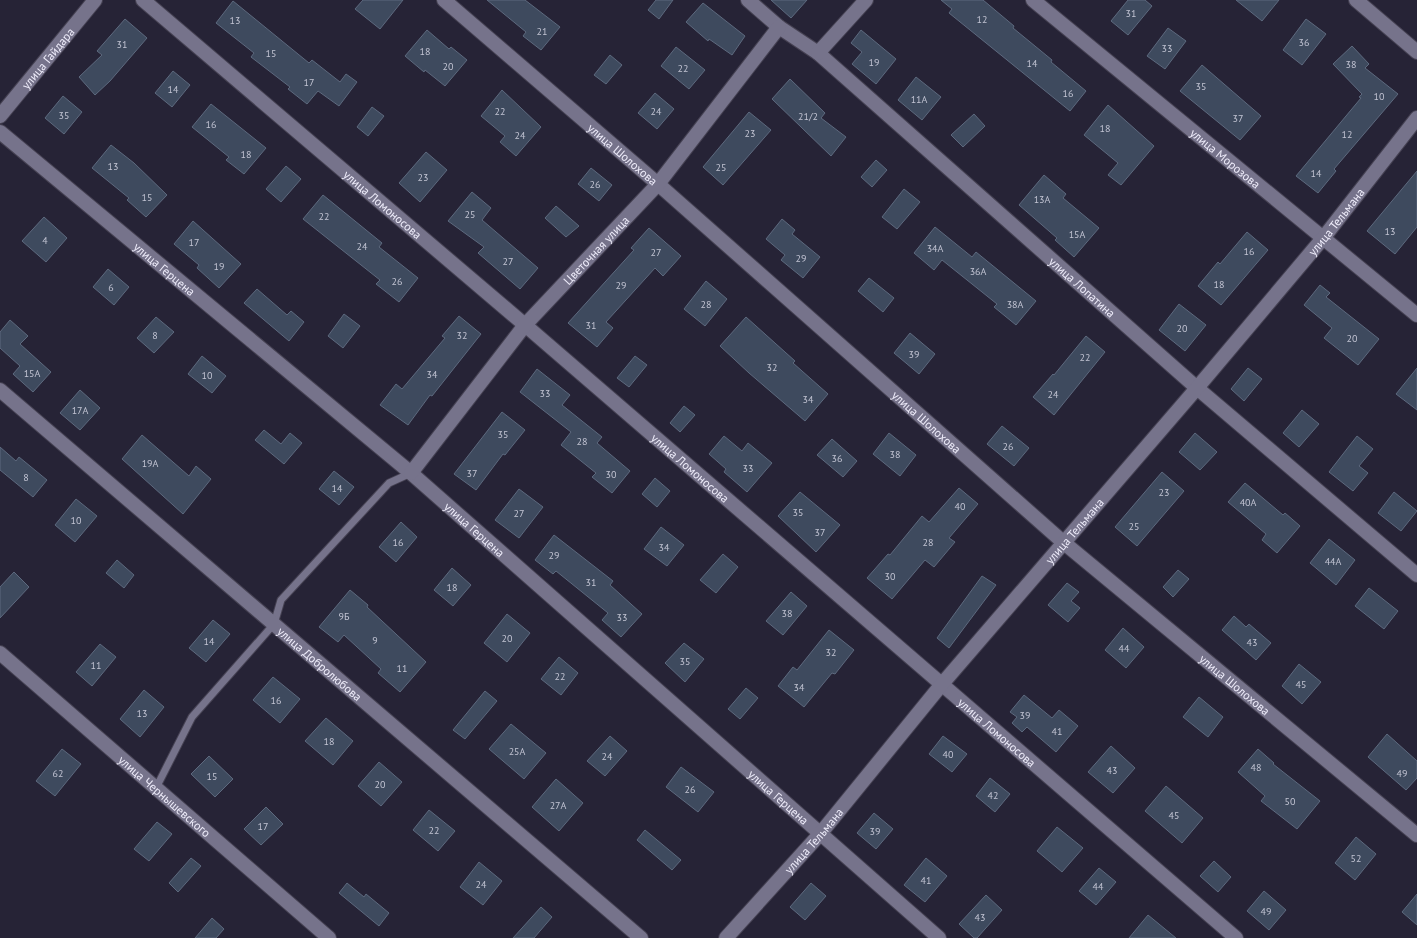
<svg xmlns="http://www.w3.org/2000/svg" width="1417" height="938" font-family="'PT Sans',sans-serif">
  <rect width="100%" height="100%" fill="#262336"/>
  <g fill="#3e4a5e" stroke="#5d697e">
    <path d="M363 0H403L380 29 355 9Z"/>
    <path d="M487 0H525L560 27 541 50 523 36 526 32Z"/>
    <path d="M656 0H673L659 19 648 10Z"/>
    <path d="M771 0H807L791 18Z"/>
    <path d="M941 0H983L1014 26 1013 28 1052 60 1051 62 1086 91 1070 111 949 13 952 9Z"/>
    <path d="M1128 0H1145L1152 6 1128 35 1111 21Z"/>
    <path d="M1236 0H1279L1262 21Z"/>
    <path d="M233 1 309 63 312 60 340 82 346 74 357 82 339 106 318 91 307 104 288 89 290 87 251 57 254 53 216 23Z"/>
    <path d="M703 3 745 36 732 55 709 39 708 41 686 22Z"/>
    <path d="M125 19 147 38 110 81 95 95 79 77 102 55 97 51Z"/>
    <path d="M1306 19 1326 34 1302 65 1283 50Z"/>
    <path d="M1168 28 1186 41 1165 69 1147 56Z"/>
    <path d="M427 30 449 49 451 47 467 60 445 86 425 70 424 72 405 56Z"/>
    <path d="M861 30 896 59 876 84 852 64 862 52 851 43Z"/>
    <path d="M1352 46 1369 64 1365 68 1398 94 1334 169 1336 171 1318 193 1296 176 1361 98 1359 97 1362 94 1333 64Z"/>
    <path d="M676 47 705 70 689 89 661 66Z"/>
    <path d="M610 55 622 65 606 84 594 75Z"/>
    <path d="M1202 65 1261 116 1240 140 1180 91Z"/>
    <path d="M173 71 190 85 172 107 155 93Z"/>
    <path d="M916 77 941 97 922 120 898 100Z"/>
    <path d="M790 79 825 113 821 118 846 137 831 156 772 99Z"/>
    <path d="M502 90 541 127 516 156 500 142 505 136 481 116Z"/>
    <path d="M655 93 674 109 657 129 638 113Z"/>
    <path d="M63 96 82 112 64 134 45 118Z"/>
    <path d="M211 104 266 148 244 174 226 160 229 157 192 127Z"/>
    <path d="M1108 105 1154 146 1121 185 1108 175 1118 163 1084 135Z"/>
    <path d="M372 107 384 116 368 136 357 127Z"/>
    <path d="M749 112 771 130 723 185 703 167Z"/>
    <path d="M974 114 985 126 963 147 951 135Z"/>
    <path d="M111 145 134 163 167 195 146 217 127 200 129 198 92 168Z"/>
    <path d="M426 152 447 170 420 202 399 183Z"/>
    <path d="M876 160 887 170 872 187 861 177Z"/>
    <path d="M286 166 301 179 281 202 266 189Z"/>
    <path d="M591 168 612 185 599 201 578 184Z"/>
    <path d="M1417 171V227L1395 254 1367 231Z"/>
    <path d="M1044 175 1066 194 1063 198 1099 228 1074 257 1055 240 1057 238 1019 205Z"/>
    <path d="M904 189 920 202 897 229 882 217Z"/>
    <path d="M472 192 491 208 482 220 538 268 520 289 478 253 484 247 448 221Z"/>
    <path d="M323 195 382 243 379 247 418 278 399 302 376 284 380 280 303 219Z"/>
    <path d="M556 206 579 226 566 237 545 218Z"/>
    <path d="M44 217 67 238 46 262 22 241Z"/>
    <path d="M782 219 795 230 792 234 820 257 803 278 781 260 785 255 766 239Z"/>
    <path d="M193 221 241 264 219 288 197 268 199 265 174 244Z"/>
    <path d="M935 227 972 257 976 252 1036 301 1016 325 994 307 997 304 942 260 934 270 914 253Z"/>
    <path d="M649 228 681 256 663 276 655 268 606 322 613 328 597 347 568 323 634 250 631 248Z"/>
    <path d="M1247 232 1268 250 1221 305 1198 286 1218 262 1220 264Z"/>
    <path d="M108 269 129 287 114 305 93 287Z"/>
    <path d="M869 278 894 298 883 312 858 291Z"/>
    <path d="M706 281 727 299 705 326 684 309Z"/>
    <path d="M1320 285 1330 293 1326 297 1379 339 1358 365 1324 338 1332 328 1304 305Z"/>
    <path d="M257 289 287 315 291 311 304 322 289 341 244 303Z"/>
    <path d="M1179 304 1206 325 1185 351 1159 330Z"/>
    <path d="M344 314 360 326 343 348 328 336Z"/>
    <path d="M459 316 481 334 432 396 430 395 408 425 380 405 396 384 402 389 445 338 442 336Z"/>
    <path d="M156 317 174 332 154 353 137 338Z"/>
    <path d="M746 317 795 361 793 363 828 394 805 421 749 373 720 346Z"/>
    <path d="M10 320 28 336 20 344 51 372 33 392 13 374 20 366 0 348V332Z"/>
    <path d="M910 333 935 354 919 374 894 353Z"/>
    <path d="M1086 336 1105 352 1054 415 1033 397 1053 374 1054 375Z"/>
    <path d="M202 356 226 376 212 393 188 374Z"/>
    <path d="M635 356 647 365 629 387 617 378Z"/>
    <path d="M1248 368 1262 379 1244 401 1231 389Z"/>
    <path d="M1417 368V410L1396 394Z"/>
    <path d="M537 369 570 395 562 405 602 437 597 443 630 471 612 493 592 477 596 473 561 445 571 432 520 392Z"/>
    <path d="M80 390 100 408 80 430 60 413Z"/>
    <path d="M684 406 695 415 680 432 670 423Z"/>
    <path d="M1302 410 1319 424 1299 447 1283 433Z"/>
    <path d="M502 412 525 430 505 455 503 454 476 490 454 474Z"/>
    <path d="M1002 426 1029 448 1014 466 987 444Z"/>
    <path d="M264 430 281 444 290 433 302 443 284 464 255 440Z"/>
    <path d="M889 433 916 455 900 476 873 454Z"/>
    <path d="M1195 433 1217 452 1200 470 1179 452Z"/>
    <path d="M142 435 189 476 196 466 211 479 183 514 122 459Z"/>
    <path d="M724 436 742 451 748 443 772 463 747 492 724 472 726 469 709 454Z"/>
    <path d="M1357 436 1373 449 1359 466 1368 473 1353 491 1329 472Z"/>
    <path d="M832 439 857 461 843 477 817 455Z"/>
    <path d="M0 447 16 461 19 457 47 480 33 497 0 470Z"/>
    <path d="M334 471 354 487 339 505 319 489Z"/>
    <path d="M1162 472 1184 491 1137 546 1115 527Z"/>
    <path d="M655 478 670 491 657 507 642 494Z"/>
    <path d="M1245 483 1283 515 1285 513 1300 526 1277 553 1262 540 1266 534 1228 502Z"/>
    <path d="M959 488 978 504 949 538 955 542 934 567 925 560 892 599 867 578 888 554 890 555 922 516 929 522Z"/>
    <path d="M519 489 543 507 519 538 495 520Z"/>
    <path d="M800 492 840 525 816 552 778 516Z"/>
    <path d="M1394 492 1417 511 1401 531 1378 513Z"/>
    <path d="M76 499 97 516 75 542 55 525Z"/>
    <path d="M401 522 417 537 396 562 379 547Z"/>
    <path d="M661 527 684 545 667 566 644 549Z"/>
    <path d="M554 535 613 581 610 585 642 614 621 637 602 620 608 613 556 571 553 574 535 560Z"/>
    <path d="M1329 539 1355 560 1336 585 1310 563Z"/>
    <path d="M723 554 738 567 716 593 700 580Z"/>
    <path d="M117 560 134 575 124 588 106 573Z"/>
    <path d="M452 568 471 585 453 606 434 590Z"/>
    <path d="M1178 570 1189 579 1173 597 1163 587Z"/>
    <path d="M14 572 29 587 0 618V587Z"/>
    <path d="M982 576 996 585 949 648 937 638Z"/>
    <path d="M1067 583 1079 592 1071 601 1080 608 1068 622 1048 605Z"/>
    <path d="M1369 588 1398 611 1384 629 1355 606Z"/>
    <path d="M350 590 368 605 367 607 426 662 400 692 378 673 381 669 344 635 338 642 319 627Z"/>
    <path d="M791 592 807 606 783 635 766 621Z"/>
    <path d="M507 614 530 633 507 662 484 643Z"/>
    <path d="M1234 616 1246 627 1249 624 1271 643 1256 660 1222 630Z"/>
    <path d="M213 620 230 634 206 662 189 648Z"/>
    <path d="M1123 628 1144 647 1126 668 1105 650Z"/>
    <path d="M829 630 854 650 835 674 832 673 804 707 778 686 793 667 797 670Z"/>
    <path d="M684 643 704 659 685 682 665 663Z"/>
    <path d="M100 644 116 657 92 686 76 672Z"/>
    <path d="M559 657 578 673 561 695 541 679Z"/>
    <path d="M1299 664 1321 682 1302 704 1282 686Z"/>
    <path d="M273 677 300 699 280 723 253 700Z"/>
    <path d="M746 688 758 698 740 719 728 709Z"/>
    <path d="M144 690 164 707 140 737 120 719Z"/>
    <path d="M485 691 497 701 465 739 453 730Z"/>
    <path d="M1024 695 1052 718 1059 710 1078 726 1056 752 1027 727 1022 732 1012 723 1017 717 1010 712Z"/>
    <path d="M1199 697 1223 717 1208 737 1183 717Z"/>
    <path d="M326 718 353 741 333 765 305 741Z"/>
    <path d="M511 724 546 753 524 779 489 749Z"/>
    <path d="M1387 734 1417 761V778L1406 790 1368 757Z"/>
    <path d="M610 736 627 751 605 776 587 761Z"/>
    <path d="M943 736 967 754 952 772 929 754Z"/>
    <path d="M1111 746 1135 768 1113 793 1088 772Z"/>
    <path d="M62 749 81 764 55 796 36 781Z"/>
    <path d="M1258 749 1274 763 1273 764 1320 801 1297 829 1261 801 1265 796 1238 772Z"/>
    <path d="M209 756 233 779 215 797 191 774Z"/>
    <path d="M379 762 402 782 381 806 358 786Z"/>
    <path d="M681 767 714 792 698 812 666 787Z"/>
    <path d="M990 778 1010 794 995 812 976 796Z"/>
    <path d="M556 779 583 803 559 831 532 807Z"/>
    <path d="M1166 786 1203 818 1182 843 1145 811Z"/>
    <path d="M266 807 283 824 261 845 244 829Z"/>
    <path d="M429 810 455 831 438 851 413 830Z"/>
    <path d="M874 813 893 829 876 849 857 833Z"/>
    <path d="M157 822 172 834 149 861 134 849Z"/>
    <path d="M1057 827 1083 848 1062 872 1037 851Z"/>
    <path d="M645 830 681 860 672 870 637 840Z"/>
    <path d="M1356 837 1376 854 1355 880 1335 863Z"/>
    <path d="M191 858 201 866 178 892 169 883Z"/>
    <path d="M926 858 947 876 925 902 904 885Z"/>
    <path d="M1214 861 1231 877 1218 892 1200 876Z"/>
    <path d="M479 862 502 881 483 905 460 887Z"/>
    <path d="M1099 868 1116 882 1096 905 1079 891Z"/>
    <path d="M347 883 364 897 366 894 389 913 379 926 339 893Z"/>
    <path d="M811 883 826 896 805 920 790 907Z"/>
    <path d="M1264 891 1286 910 1269 930 1247 911Z"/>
    <path d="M1417 894V925L1402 912Z"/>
    <path d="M986 895 1002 910 977 938H974L959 924Z"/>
    <path d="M541 907 552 917 534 938H513Z"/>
    <path d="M1148 915 1176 938H1129Z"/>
    <path d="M212 918 224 929 216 938H195Z"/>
  </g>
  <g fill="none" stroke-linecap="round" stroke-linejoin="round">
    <defs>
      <path id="service" d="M156 788 192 717 274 624 281 600 389 483 411 473"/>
      <g id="minor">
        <path id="s1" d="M143 0 525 325 1236 938"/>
        <path id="s2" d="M444 0 658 184 1063 542 1417 835"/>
        <path id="s3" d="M748 0 779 27 818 53 1197 388 1417 575"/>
        <path id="s4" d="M1033 0 1417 315"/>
        <path d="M1356 0 1417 52"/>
        <path d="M818 53 866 0"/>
        <path id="s5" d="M0 116 95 0"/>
        <path id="s6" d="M0 132 411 473 939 938"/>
        <path id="s7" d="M0 390 641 938"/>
        <path id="s8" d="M411 473 525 325 658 184 779 27"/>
        <path id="s9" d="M0 653 329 938"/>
        <path id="s10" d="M726 938 820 834 942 684 1197 388 1324 237 1417 118"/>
      </g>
    </defs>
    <use href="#service" stroke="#454152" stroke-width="9"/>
    <use href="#minor" stroke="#454152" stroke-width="16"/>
    <use href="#service" stroke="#76738b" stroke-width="7"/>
    <use href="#minor" stroke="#76738b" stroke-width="14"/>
  </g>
  <g text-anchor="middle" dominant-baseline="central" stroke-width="4" stroke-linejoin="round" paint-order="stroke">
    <g font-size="10" fill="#c2c4d3">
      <text x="1131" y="13">31</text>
      <text x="982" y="19">12</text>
      <text x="235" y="20">13</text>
      <text x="542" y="31">21</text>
      <text x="1304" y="42">36</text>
      <text x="122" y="44">31</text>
      <text x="1167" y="48">33</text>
      <text x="425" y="51">18</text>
      <text x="271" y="53">15</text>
      <text x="874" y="62">19</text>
      <text x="1032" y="63">14</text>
      <text x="1351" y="64">38</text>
      <text x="448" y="66">20</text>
      <text x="683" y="68">22</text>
      <text x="309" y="82">17</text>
      <text x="1201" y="86">35</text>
      <text x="173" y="89">14</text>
      <text x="1068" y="93">16</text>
      <text x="1379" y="96">10</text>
      <text x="919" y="99">11А</text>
      <text x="500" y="111">22</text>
      <text x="656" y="111">24</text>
      <text x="64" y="115">35</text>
      <text x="808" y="116">21/2</text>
      <text x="1238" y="118">37</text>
      <text x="211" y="124">16</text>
      <text x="1105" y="128">18</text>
      <text x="750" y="133">23</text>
      <text x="1347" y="134">12</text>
      <text x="520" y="135">24</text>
      <text x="246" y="154">18</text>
      <text x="113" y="166">13</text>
      <text x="721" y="167">25</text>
      <text x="1316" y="173">14</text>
      <text x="423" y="177">23</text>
      <text x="595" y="184">26</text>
      <text x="147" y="197">15</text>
      <text x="1042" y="199">13А</text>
      <text x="470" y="214">25</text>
      <text x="324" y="216">22</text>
      <text x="1390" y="231">13</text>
      <text x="1077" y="234">15А</text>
      <text x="45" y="240">4</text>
      <text x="194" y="242">17</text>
      <text x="362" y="246">24</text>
      <text x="935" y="248">34А</text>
      <text x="1249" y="251">16</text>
      <text x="656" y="252">27</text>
      <text x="801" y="258">29</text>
      <text x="508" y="261">27</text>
      <text x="219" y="266">19</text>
      <text x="978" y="271">36А</text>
      <text x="397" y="281">26</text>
      <text x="1219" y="284">18</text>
      <text x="621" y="285">29</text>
      <text x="111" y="287">6</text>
      <text x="706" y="304">28</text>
      <text x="1015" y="304">38А</text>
      <text x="591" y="325">31</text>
      <text x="1182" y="328">20</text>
      <text x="155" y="335">8</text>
      <text x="462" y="335">32</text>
      <text x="1352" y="338">20</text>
      <text x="914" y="354">39</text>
      <text x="1085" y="357">22</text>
      <text x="772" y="367">32</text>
      <text x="32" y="373">15А</text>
      <text x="432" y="374">34</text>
      <text x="207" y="375">10</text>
      <text x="545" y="393">33</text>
      <text x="1053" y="394">24</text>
      <text x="808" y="399">34</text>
      <text x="80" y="410">17А</text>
      <text x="503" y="434">35</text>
      <text x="582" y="441">28</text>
      <text x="1008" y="446">26</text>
      <text x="895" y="454">38</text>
      <text x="837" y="458">36</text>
      <text x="150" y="463">19А</text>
      <text x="748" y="468">33</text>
      <text x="472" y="473">37</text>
      <text x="611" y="474">30</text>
      <text x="26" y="477">8</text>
      <text x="337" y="488">14</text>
      <text x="1164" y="492">23</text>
      <text x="1248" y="502">40А</text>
      <text x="960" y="506">40</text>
      <text x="798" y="512">35</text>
      <text x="519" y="513">27</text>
      <text x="76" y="520">10</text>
      <text x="1134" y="526">25</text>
      <text x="820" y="532">37</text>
      <text x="398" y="542">16</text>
      <text x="928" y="542">28</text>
      <text x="664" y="547">34</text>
      <text x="554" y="555">29</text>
      <text x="1333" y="561">44А</text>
      <text x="890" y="576">30</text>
      <text x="591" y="582">31</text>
      <text x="452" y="587">18</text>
      <text x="787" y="613">38</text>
      <text x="344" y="616">9Б</text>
      <text x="622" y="617">33</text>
      <text x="507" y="638">20</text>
      <text x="375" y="640">9</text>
      <text x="209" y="641">14</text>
      <text x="1252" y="642">43</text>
      <text x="1124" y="648">44</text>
      <text x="831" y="652">32</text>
      <text x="685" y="661">35</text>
      <text x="96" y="665">11</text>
      <text x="402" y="668">11</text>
      <text x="560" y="676">22</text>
      <text x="1301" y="684">45</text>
      <text x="799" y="687">34</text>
      <text x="276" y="700">16</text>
      <text x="142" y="713">13</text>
      <text x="1025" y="715">39</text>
      <text x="1057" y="731">41</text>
      <text x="329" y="741">18</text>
      <text x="517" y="751">25А</text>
      <text x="948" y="754">40</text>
      <text x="607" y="756">24</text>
      <text x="1256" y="767">48</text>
      <text x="1112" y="770">43</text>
      <text x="58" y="773">62</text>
      <text x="1402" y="773">49</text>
      <text x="212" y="776">15</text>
      <text x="380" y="784">20</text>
      <text x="690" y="789">26</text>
      <text x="993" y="795">42</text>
      <text x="1290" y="801">50</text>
      <text x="558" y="805">27А</text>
      <text x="1174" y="815">45</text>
      <text x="263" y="826">17</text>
      <text x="434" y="830">22</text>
      <text x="875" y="831">39</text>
      <text x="1356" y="858">52</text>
      <text x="926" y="880">41</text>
      <text x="481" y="884">24</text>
      <text x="1098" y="886">44</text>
      <text x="1266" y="911">49</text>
      <text x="980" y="917">43</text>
    </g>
    <g font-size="12" fill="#eeecfa" stroke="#0f0d16">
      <text stroke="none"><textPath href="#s5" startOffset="75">улица Гайдара</textPath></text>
      <text stroke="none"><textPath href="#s2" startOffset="236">улица Шолохова</textPath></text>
      <text stroke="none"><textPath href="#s4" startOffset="249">улица Морозова</textPath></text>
      <text stroke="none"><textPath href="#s1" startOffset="315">улица Ломоносова</textPath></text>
      <text stroke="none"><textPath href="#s10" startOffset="941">улица Тельмана</textPath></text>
      <text stroke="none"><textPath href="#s8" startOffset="290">Цветочная улица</textPath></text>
      <text stroke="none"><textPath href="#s6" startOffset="214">улица Герцена</textPath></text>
      <text stroke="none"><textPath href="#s3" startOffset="441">улица Лопатина</textPath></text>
      <text stroke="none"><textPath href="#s2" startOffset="641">улица Шолохова</textPath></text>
      <text stroke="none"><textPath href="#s1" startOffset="720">улица Ломоносова</textPath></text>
      <text stroke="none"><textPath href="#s6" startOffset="619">улица Герцена</textPath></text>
      <text stroke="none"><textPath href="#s10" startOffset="536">улица Тельмана</textPath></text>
      <text stroke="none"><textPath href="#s7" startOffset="421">улица Добролюбова</textPath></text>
      <text stroke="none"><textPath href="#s2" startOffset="1046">улица Шолохова</textPath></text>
      <text stroke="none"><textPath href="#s1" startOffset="1125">улица Ломоносова</textPath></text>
      <text stroke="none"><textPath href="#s9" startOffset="218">улица Чернышевского</textPath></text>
      <text stroke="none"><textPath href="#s6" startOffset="1024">улица Герцена</textPath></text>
      <text stroke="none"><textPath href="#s10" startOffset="131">улица Тельмана</textPath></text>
    </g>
  </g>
</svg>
